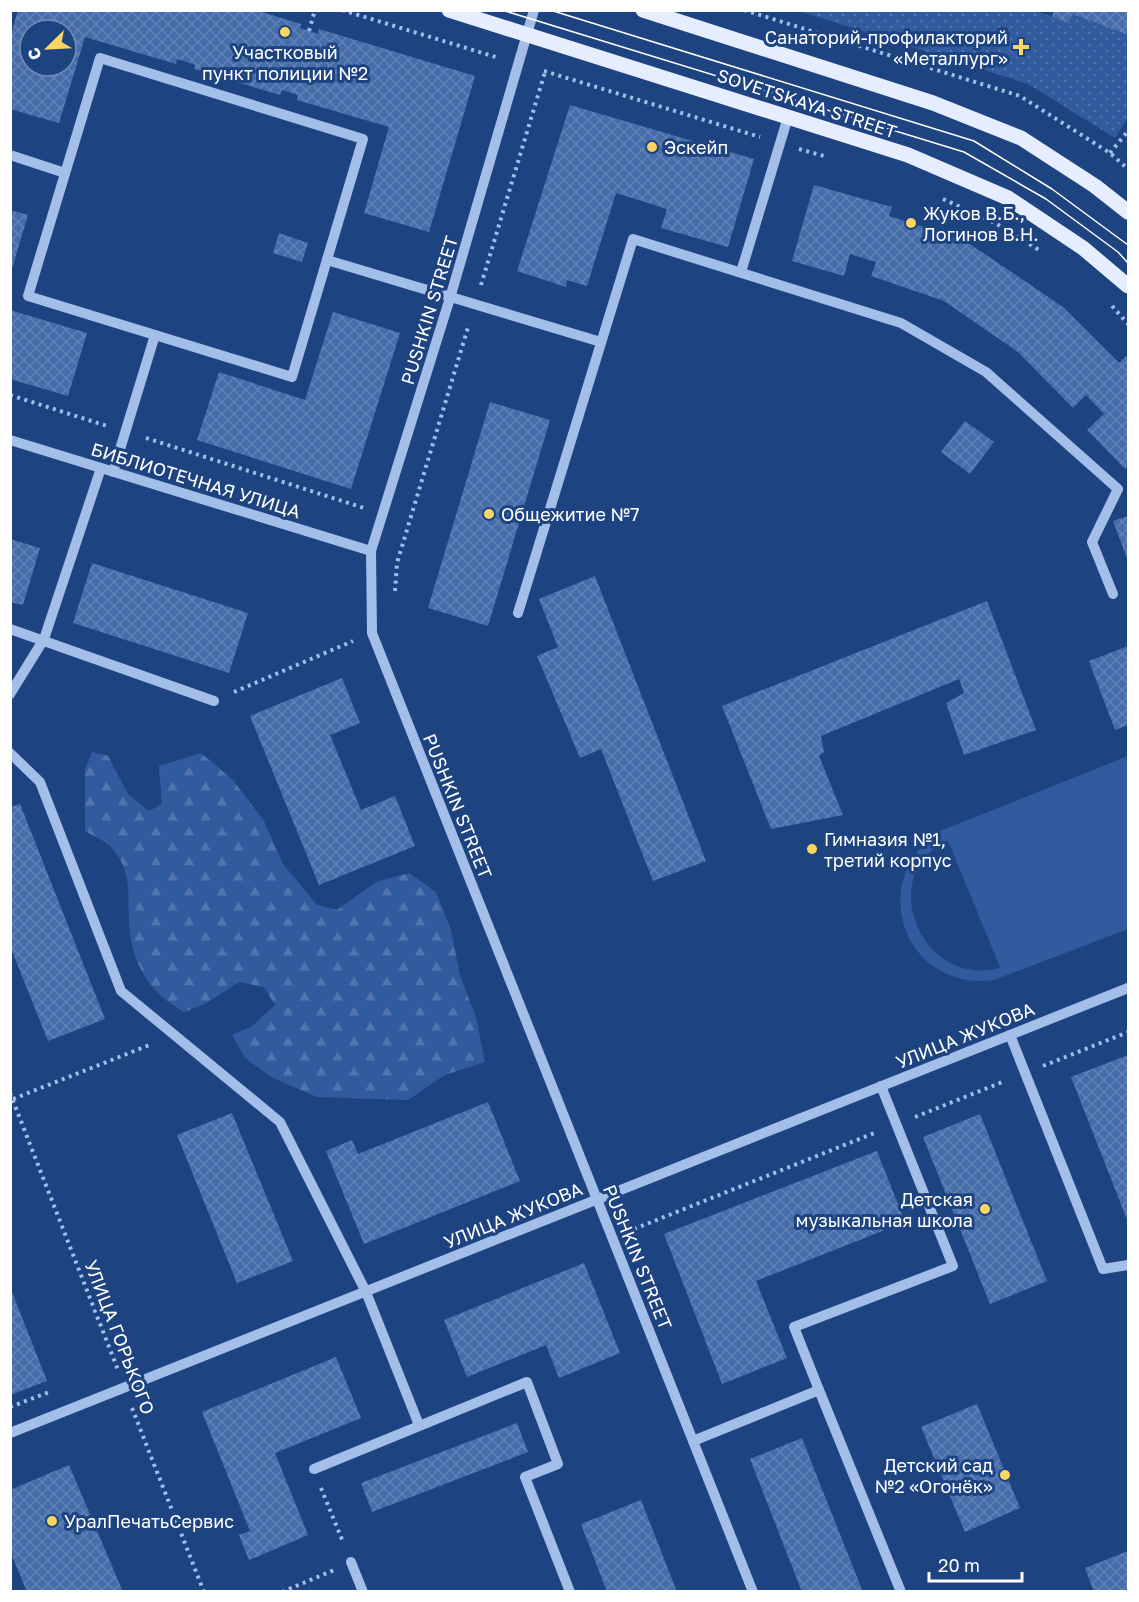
<svg xmlns="http://www.w3.org/2000/svg" width="1139" height="1602" font-family="'Golos Text',sans-serif">
  <defs>
    <pattern id="grass-dots" width="8" height="8" patternUnits="userSpaceOnUse" patternTransform="scale(1.5)"><rect width="8" height="8" fill="#315b9f"/><path d="M2 2h.1M6 6h.1" fill="none" stroke="#5074ad" stroke-width="1.8" stroke-linecap="round"/></pattern>
    <pattern id="forest-firs" width="22" height="20" patternUnits="userSpaceOnUse" patternTransform="scale(1.5)"><rect width="22" height="20" fill="#315b9f"/><path d="M5 1l3.5 6h-7zM16 11l3.5 6h-7z" fill="#5074ad"/></pattern>
    <pattern id="building-cross-hatch" width="8" height="8" patternUnits="userSpaceOnUse" patternTransform="scale(1.5)"><rect width="8" height="8" fill="#466caa"/><path d="M0 0l8 8M0 8l8-8" fill="none" stroke="#6282b7"/></pattern>
  </defs>
  <rect width="100%" height="100%" fill="#1e4381"/>
  <path fill="url(#grass-dots)" d="M1034 10 1069 23 1072 14 1128 35V117L1115 138 1028 84 799 11Z"/>
  <path fill="url(#forest-firs)" d="M92 752 108 756 128 794 149 811 162 804 159 766 201 753 233 780 264 821 283 864 317 905 337 910 376 882 409 873 436 892 451 930 460 976 476 1017 485 1062 445 1075 408 1100 317 1097 273 1078 245 1058 232 1035 251 1027 275 1005 264 987 239 982 205 1004 184 1012C147 991 130 961 129 918 128 892 131 870 112 848 106 841 93 836 85 831V769Z"/>
  <path fill="#315b9f" fill-rule="evenodd" d="M1128 756V929L994 980C904 991 865 881 940 831ZM948 841 1000 967V968C919 989 875 872 948 841Z"/>
  <g fill="url(#building-cross-hatch)" fill-rule="evenodd">
    <path d="M18 10H255L301 24 300 28 318 34 319 29 475 76 429 232 364 213 389 127 297 100 298 95 282 90 280 95 194 69 195 65 187 62 177 59 176 64 85 37 59 123 10 109V38ZM30 30H66V66H30Z"/>
    <path d="M1054 10H1128V35L1072 14 1069 23 1052 17Z"/>
    <path d="M570 105 754 159 728 247 661 228 667 209 616 193 587 286 567 280 566 287 517 271Z"/>
    <path d="M814 185 892 207 889 216 964 240 1063 307 1119 363 1126 356 1128 359V466L1125 469 1087 430 1104 414 1086 395 1073 408 1018 352 944 301 871 276 876 262 850 254 844 276 792 261Z"/>
    <path d="M10 210 28 215 11 272H10Z"/>
    <path d="M279 233 308 243 302 262 273 253Z"/>
    <path d="M10 310 87 333 68 396 10 379Z"/>
    <path d="M333 312 400 333 351 489 197 440 219 372 305 400Z"/>
    <path d="M490 402 550 420 488 626 428 608Z"/>
    <path d="M965 421 994 442 970 474 941 452Z"/>
    <path d="M1128 516V561L1113 521Z"/>
    <path d="M10 539 40 548 23 605 10 602Z"/>
    <path d="M92 563 248 613 229 673 73 623Z"/>
    <path d="M595 576 706 861 653 881 601 749 580 758 537 656 558 647 539 599Z"/>
    <path d="M987 601 1036 730 964 755 946 703 964 693 959 679 821 736 824 752 819 756 843 815 771 829 722 706Z"/>
    <path d="M1128 646V725L1115 730 1089 661Z"/>
    <path d="M342 678 360 723 330 735 361 810 395 796 415 846 319 885 250 716Z"/>
    <path d="M20 804 105 1019 48 1041 10 946V807Z"/>
    <path d="M1128 1055V1222L1071 1077Z"/>
    <path d="M488 1102 520 1181 364 1244 326 1151 352 1140 358 1154Z"/>
    <path d="M232 1113 293 1261 237 1283 177 1135Z"/>
    <path d="M980 1114 1047 1281 990 1304 923 1137Z"/>
    <path d="M877 1151 905 1222 756 1281 787 1358 722 1384 664 1234Z"/>
    <path d="M584 1263 620 1353 559 1378 546 1345 467 1377 444 1320Z"/>
    <path d="M10 1287 47 1381 10 1395Z"/>
    <path d="M336 1357 361 1418 275 1453 308 1535 249 1560 239 1535 250 1531 202 1412Z"/>
    <path d="M977 1404 1020 1508 965 1532 921 1427Z"/>
    <path d="M517 1423 528 1452 372 1512 361 1483Z"/>
    <path d="M802 1438 818 1479 863 1592H802L750 1459Z"/>
    <path d="M69 1465 123 1592H27L10 1551V1490Z"/>
    <path d="M641 1500 677 1592H607L581 1524Z"/>
    <path d="M1128 1551V1592H1094L1085 1568Z"/>
  </g>
  <g fill="none" stroke-linecap="round" stroke-linejoin="round">
    <g stroke="#a2bee9" stroke-width="4" stroke-dasharray="3 4.5" stroke-linecap="butt">
      <path d="M342 10 499 58"/>
      <path d="M744 10 1020 96 1110 153 1128 169"/>
      <path d="M309 31 315 10"/>
      <path d="M544 71 760 137"/>
      <path d="M799 149 824 156"/>
      <path d="M1110 153 1128 131"/>
      <path d="M943 199 997 224 1042 252"/>
      <path d="M481 285 545 72"/>
      <path d="M1112 306 1128 324"/>
      <path d="M10 395 107 426"/>
      <path d="M146 438 364 508"/>
      <path d="M395 591 397 563 469 324"/>
      <path d="M234 692 353 641"/>
      <path d="M1043 1066 1128 1032"/>
      <path d="M10 1093 118 1370"/>
      <path d="M13 1099 152 1044"/>
      <path d="M915 1117 1005 1081"/>
      <path d="M634 1229 877 1132"/>
      <path d="M10 1407 52 1391"/>
      <path d="M132 1408 204 1592"/>
      <path d="M321 1488 343 1542"/>
      <path d="M282 1592 334 1570"/>
    </g>
    <g stroke="#a2bee9" stroke-width="10">
      <path d="M534 10 450 298 371 551 372 633 753 1592"/>
      <path d="M100 58 363 139 292 377 28 296Z"/>
      <path d="M10 155 65 173"/>
      <path d="M327 260 601 342"/>
      <path d="M741 272 788 117"/>
      <path d="M10 440 371 551"/>
      <path d="M113 472 155 335"/>
      <path d="M518 613 633 239 901 323 986 372 1118 489 1092 542 1113 594"/>
      <path d="M10 629 214 701"/>
      <path d="M10 694 44 639 101 468"/>
      <path d="M10 753 40 782 121 991 280 1122 366 1292 419 1425"/>
      <path d="M1010 1035 1103 1269 1128 1265"/>
      <path d="M819 1390 794 1327 953 1266 881 1086"/>
      <path d="M10 1433 1128 988"/>
      <path d="M693 1441 819 1390 901 1592"/>
      <path d="M314 1469 527 1382 558 1464 525 1477 570 1592"/>
      <path d="M351 1562 363 1592"/>
    </g>
    <g stroke="#e5edfe" stroke-width="15">
      <path d="M449 10 908 155 1008 198 1083 248 1128 286"/>
      <path d="M643 10 933 103 1021 138 1095 186 1128 212"/>
    </g>
    <g stroke="#fff" stroke-width="1.5">
      <path d="M502 10 964 152 1046 199 1118 252 1128 263"/>
      <path d="M550 10 974 141 1052 189 1128 245"/>
    </g>
  </g>
  <g fill="#f8d661" stroke="#1e4381" stroke-width="2">
    <circle cx="285" cy="32" r="6"/>
    <path d="M1018 38h6v6h6v6h-6v6h-6v-6h-6v-6h6z"/>
    <circle cx="652" cy="147" r="6"/>
    <circle cx="911" cy="223" r="6"/>
    <circle cx="489" cy="514" r="6"/>
    <circle cx="812" cy="849" r="6"/>
    <circle cx="985" cy="1209" r="6"/>
    <circle cx="1005" cy="1475" r="6"/>
    <circle cx="52" cy="1521" r="6"/>
  </g>
  <g text-anchor="middle" dominant-baseline="central" stroke-width="6" stroke-linejoin="round" paint-order="stroke">
    <g font-size="18" fill="#fff" stroke="#1e4381" text-anchor="start">
      <text x="1008" y="37" text-anchor="end">Санаторий-профилакторий<tspan x="1008" dy="21">«Металлург»</tspan></text>
      <text x="285" y="52" text-anchor="middle">Участковый<tspan x="285" dy="21">пункт полиции №2</tspan></text>
      <text x="664" y="147">Эскейп</text>
      <text x="923" y="213">Жуков В.Б.,<tspan x="923" dy="21">Логинов В.Н.</tspan></text>
      <text x="501" y="514">Общежитие №7</text>
      <text x="824" y="839">Гимназия №1,<tspan x="824" dy="21">третий корпус</tspan></text>
      <text x="973" y="1199" text-anchor="end">Детская<tspan x="973" dy="21">музыкальная школа</tspan></text>
      <text x="993" y="1465" text-anchor="end">Детский сад<tspan x="993" dy="21">№2 «Огонёк»</tspan></text>
      <text x="64" y="1521">УралПечатьСервис</text>
    </g>
    <g font-size="18" fill="#fff" stroke="#1e4381">
      <text transform="translate(807 103) rotate(18)">SOVETSKAYA STREET</text>
      <text transform="translate(429 310) rotate(-73)">PUSHKIN STREET</text>
      <text transform="translate(196 480) rotate(17)">БИБЛИОТЕЧНАЯ УЛИЦА</text>
      <text transform="translate(458 806) rotate(68)">PUSHKIN STREET</text>
      <text transform="translate(965 1035) rotate(-22)">УЛИЦА ЖУКОВА</text>
      <text transform="translate(513 1215) rotate(-22)">УЛИЦА ЖУКОВА</text>
      <text transform="translate(638 1257) rotate(68)">PUSHKIN STREET</text>
      <text transform="translate(120 1337) rotate(69)">УЛИЦА ГОРЬКОГО</text>
    </g>
  </g>
  <rect width="1139" height="1602" fill="none" stroke="#ffffff" stroke-width="24"/>
  <g transform="translate(48 48) rotate(246)"><circle r="28" fill="#1e4381" stroke="#788eb3" stroke-width="1.5"/>
  <path d="M0-4.5L10 22L0 15L-10 22Z" fill="#f8d661"/>
  <text y="-9" font-size="16" font-weight="bold" text-anchor="middle" fill="#ffffff">С</text>
  </g>
  <path d="M929 1572v9h93v-9" fill="none" stroke="#ffffff" stroke-width="3"/>
  <text x="938" y="1572" font-size="18" fill="#ffffff" stroke="#1e4381" stroke-width="4.5" paint-order="stroke">20 m</text>
</svg>
